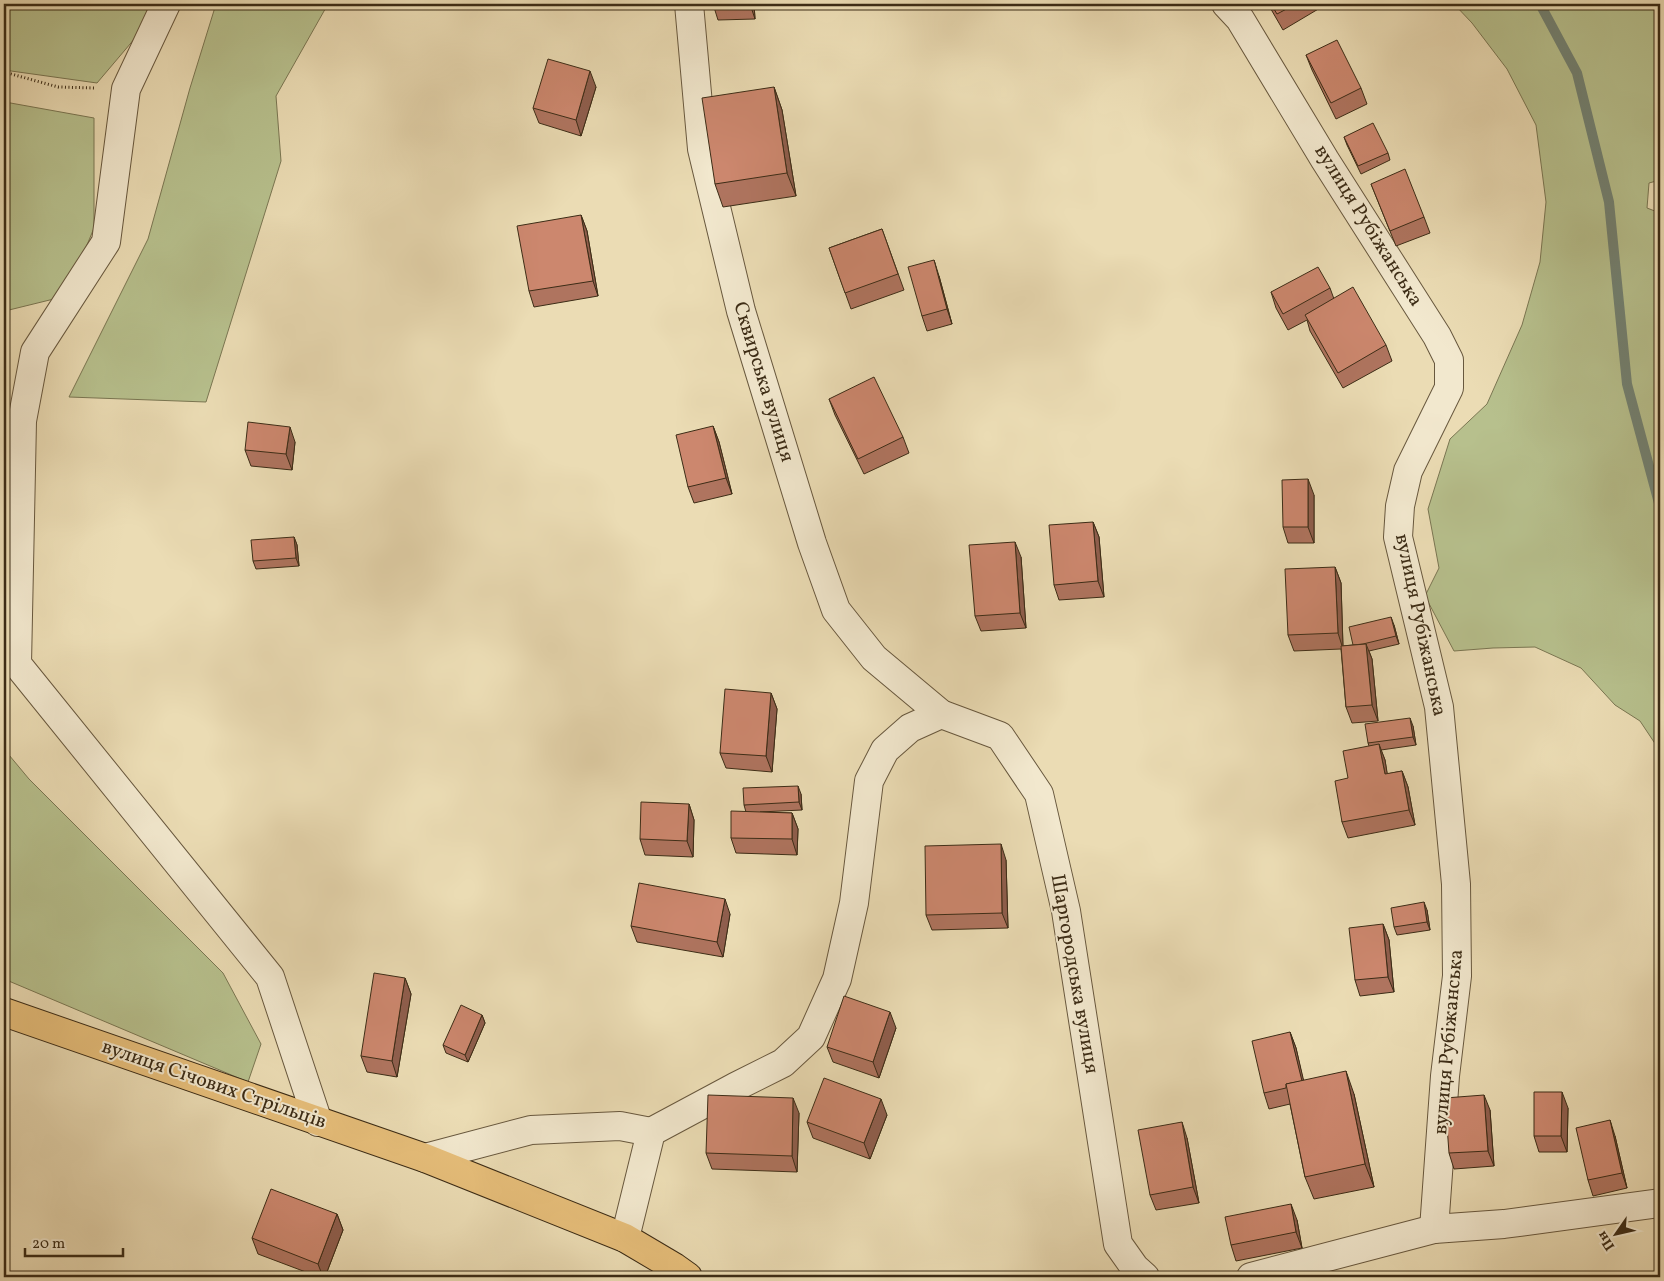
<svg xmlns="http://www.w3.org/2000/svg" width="1664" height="1281" font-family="Vollkorn,serif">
  <rect width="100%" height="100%" fill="#ebdcb4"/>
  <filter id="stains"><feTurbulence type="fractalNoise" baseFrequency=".004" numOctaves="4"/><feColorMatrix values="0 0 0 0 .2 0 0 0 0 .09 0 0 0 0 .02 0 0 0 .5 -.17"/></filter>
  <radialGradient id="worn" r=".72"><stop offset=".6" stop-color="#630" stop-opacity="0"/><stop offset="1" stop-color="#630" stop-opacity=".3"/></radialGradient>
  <g fill="#b7c08d" stroke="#7a7652">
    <path d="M4 4H164L97 83 4 70Z"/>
    <path d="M216 4H328L276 96 281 161 206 402 69 397 148 239 190 88Z"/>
    <path d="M1454 4H1660V180L1649 183 1647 208 1660 213V751L1640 721 1615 705 1581 668 1535 647 1493 648 1454 651 1425 596 1439 568 1428 509 1450 439 1487 404 1522 325 1540 262 1546 202 1536 125 1507 69 1472 23Z"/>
    <path d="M4 94 5 102 94 118V228L66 296 9 310 4 329Z"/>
    <path d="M4 749 29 779 223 973 261 1044 248 1082 4 979Z"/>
    <path d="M1660 767V859L1655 819Z"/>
  </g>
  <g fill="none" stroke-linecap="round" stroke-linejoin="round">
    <path stroke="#738273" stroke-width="10" d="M1540 4 1577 73 1609 202 1627 384 1660 507"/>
    <defs>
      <g id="street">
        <path d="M166 4 126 89 106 242 35 352 22 421 17 664 270 977 318 1122"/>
        <path d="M689 4 702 149 741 311 812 543 836 610 874 658 941 714 1000 736 1039 794 1066 911 1118 1244 1135 1268 1145 1277"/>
        <path d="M1226 4 1240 19 1325 160 1437 336 1449 360V388L1408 471 1400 506 1398 537 1439 707 1456 884 1457 976 1445 1076 1434 1229"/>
        <path d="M425 1158 531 1130 620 1126 651 1132"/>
        <path d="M625 1238 651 1132 735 1087 783 1063 811 1037 837 979 854 903 869 781 885 750 910 728 941 714"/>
        <path d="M1251 1277 1434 1229 1504 1224 1660 1203"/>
      </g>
      <path id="primary" d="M4 1012 425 1158 625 1238 674 1267 688 1277"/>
    </defs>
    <use href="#street" stroke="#68583e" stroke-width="30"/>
    <use href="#primary" stroke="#3c2c16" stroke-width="30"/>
    <path stroke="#3c2c16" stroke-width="3" stroke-dasharray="1 2.5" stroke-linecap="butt" d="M4 72 58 87 95 88"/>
    <use href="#street" stroke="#f2e8ce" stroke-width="28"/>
    <use href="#primary" stroke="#e6be7a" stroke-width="28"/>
  </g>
  <g fill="#af745f" stroke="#3c2c16">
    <path d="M713 4H754L755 19 718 20Z"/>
    <path d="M1268 4H1319L1320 8 1283 30Z"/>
    <path d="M1306 55 1361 88 1367 104 1336 119 1312 70Z"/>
    <path d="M596 87 581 136 539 123 533 108Z"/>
    <path d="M774 87 782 110 796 196 723 207 715 184Z"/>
    <path d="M1344 137 1388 153 1390 160 1361 174 1347 145Z"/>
    <path d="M1371 184 1424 217 1430 233 1396 246Z"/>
    <path d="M581 215 587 231 598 296 534 307 529 291Z"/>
    <path d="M882 229 904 290 851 309 829 248Z"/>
    <path d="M939 276 952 324 927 331 922 316Z"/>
    <path d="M1330 288 1334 299 1386 345 1392 361 1343 388 1310 331 1307 320 1288 330 1276 308 1271 292Z"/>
    <path d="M829 399 903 437 909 453 864 474 835 415Z"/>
    <path d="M713 426 719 442 732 494 694 503 688 487Z"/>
    <path d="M295 442 292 470 251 466 245 450Z"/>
    <path d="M1314 495V543H1288L1283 527Z"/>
    <path d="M1093 522 1099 537 1104 597 1059 600 1054 585Z"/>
    <path d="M294 537 297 545 299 566 256 569 253 561Z"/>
    <path d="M1021 557 1026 628 981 631 975 616Z"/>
    <path d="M1335 567 1341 583 1343 646 1353 645 1394 625 1399 644 1369 651 1372 659 1378 721 1352 723 1346 707 1341 649 1294 651 1288 635Z"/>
    <path d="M771 693 777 709 772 772 726 768 720 753Z"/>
    <path d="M1413 726 1416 745 1381 750 1385 760 1387 774 1402 771 1408 787 1415 825 1348 838 1342 822 1348 778 1369 746 1368 743Z"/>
    <path d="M801 794 802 810 760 812 792 813 798 829 797 855 736 853 731 838 746 812 744 805Z"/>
    <path d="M689 804 694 820 693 857 645 855 640 839Z"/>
    <path d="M1006 860 1008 928 932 930 926 915Z"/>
    <path d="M1427 910 1430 930 1397 935 1394 927Z"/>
    <path d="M730 914 723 957 637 942 631 926Z"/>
    <path d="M1383 924 1389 940 1394 992 1360 996 1355 980Z"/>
    <path d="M405 978 411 994 397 1077 367 1072 361 1056Z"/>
    <path d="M482 1015 485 1023 468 1062 446 1053 443 1045Z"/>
    <path d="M896 1028 879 1078 833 1062 827 1047Z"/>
    <path d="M1290 1032 1296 1048 1303 1080 1354 1094 1374 1187 1314 1199 1305 1177 1290 1104 1269 1109 1264 1093Z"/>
    <path d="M1568 1108 1567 1152H1539L1534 1136Z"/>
    <path d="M1490 1110 1494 1166 1454 1169 1449 1153Z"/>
    <path d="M799 1113 797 1172 712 1169 706 1153Z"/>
    <path d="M887 1115 870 1159 813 1138 807 1122Z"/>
    <path d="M1615 1136 1627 1188 1593 1196 1588 1180Z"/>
    <path d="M1187 1138 1199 1203 1156 1210 1150 1195Z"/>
    <path d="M337 1214 343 1230 325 1277H319L258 1254 252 1238Z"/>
    <path d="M1297 1220 1302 1248 1236 1261 1231 1245Z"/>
  </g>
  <g fill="#8f5e4d" stroke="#3c2c16">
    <path d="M750 4H754L755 19Z"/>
    <path d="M590 71 596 87 581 136 576 120Z"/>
    <path d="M774 87 782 110 796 196 787 173Z"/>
    <path d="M581 215 587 231 598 296 593 281Z"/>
    <path d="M934 260 939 276 952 324 947 309Z"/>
    <path d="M713 426 719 442 732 494 726 478Z"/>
    <path d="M290 427 295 442 292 470 286 454Z"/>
    <path d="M1308 479 1314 495V543L1308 527Z"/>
    <path d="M1093 522 1099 537 1104 597 1098 581Z"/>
    <path d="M294 537 297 545 299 566 296 558Z"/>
    <path d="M1015 542 1021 557 1026 628 1020 613Z"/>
    <path d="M1335 567 1341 583 1343 649 1338 633Z"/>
    <path d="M1391 617 1394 625 1399 644 1396 636Z"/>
    <path d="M1366 644 1372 659 1378 721 1372 705Z"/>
    <path d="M771 693 777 709 772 772 766 756Z"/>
    <path d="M1410 718 1413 726 1416 745 1413 737Z"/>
    <path d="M1379 744 1385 760 1390 790 1385 774Z"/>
    <path d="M1402 771 1408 787 1415 825 1409 810Z"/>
    <path d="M798 786 801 794 802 810 799 802Z"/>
    <path d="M689 804 694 820 693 857 687 841Z"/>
    <path d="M792 813 798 829 797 855 792 839Z"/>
    <path d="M1001 844 1006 860 1008 928 1002 913Z"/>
    <path d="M725 899 730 914 723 957 717 942Z"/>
    <path d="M1424 902 1427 910 1430 930 1427 922Z"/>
    <path d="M1383 924 1389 940 1394 992 1388 977Z"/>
    <path d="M405 978 411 994 397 1077 392 1061Z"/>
    <path d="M890 1012 896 1028 879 1078 873 1062Z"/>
    <path d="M482 1015 485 1023 468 1062 465 1055Z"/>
    <path d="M1290 1032 1296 1048 1308 1099 1302 1084Z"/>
    <path d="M1346 1071 1354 1094 1374 1187 1365 1164Z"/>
    <path d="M1562 1092 1568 1108 1567 1152 1561 1136Z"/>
    <path d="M1484 1095 1490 1110 1494 1166 1488 1151Z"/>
    <path d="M793 1098 799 1113 797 1172 792 1156Z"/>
    <path d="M881 1099 887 1115 870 1159 864 1143Z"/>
    <path d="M1610 1120 1615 1136 1627 1188 1622 1173Z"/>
    <path d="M1182 1122 1187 1138 1199 1203 1193 1187Z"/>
    <path d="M1291 1204 1297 1220 1302 1248 1296 1232Z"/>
    <path d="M337 1214 343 1230 325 1277H323L318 1264Z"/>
  </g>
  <g fill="#cc876e" stroke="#3c2c16">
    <path d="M713 4H743L713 5Z"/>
    <path d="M1271 4H1296L1277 14Z"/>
    <path d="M1337 40 1361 88 1331 103 1306 55Z"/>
    <path d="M548 59 590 71 576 120 533 108Z"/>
    <path d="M774 87 787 173 715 184 702 98Z"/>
    <path d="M1373 123 1388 153 1358 166 1344 137Z"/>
    <path d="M1405 169 1424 217 1390 231 1371 184Z"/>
    <path d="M581 215 593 281 529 291 517 226Z"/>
    <path d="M882 229 898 274 845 293 829 248Z"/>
    <path d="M934 260 947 309 922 316 908 267Z"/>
    <path d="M1318 267 1330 288 1283 314 1271 292Z"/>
    <path d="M1353 287 1386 345 1338 373 1305 315Z"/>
    <path d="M874 377 903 437 858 459 829 399Z"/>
    <path d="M248 422 290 427 286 454 245 450Z"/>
    <path d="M713 426 726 478 688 487 676 435Z"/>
    <path d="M1308 479V527H1283L1282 480Z"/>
    <path d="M1093 522 1098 581 1054 585 1049 525Z"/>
    <path d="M294 537 296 558 253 561 251 540Z"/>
    <path d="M1015 542 1020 613 975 616 969 545Z"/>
    <path d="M1335 567 1338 633 1288 635 1285 569Z"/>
    <path d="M1391 617 1396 636 1363 644 1353 645 1349 627Z"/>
    <path d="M1366 644 1372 705 1346 707 1341 646Z"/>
    <path d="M725 689 771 693 766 756 720 753Z"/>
    <path d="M1410 718 1413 737 1368 743 1365 724Z"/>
    <path d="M1379 744 1385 774 1402 771 1409 810 1342 822 1335 781 1348 778 1343 751Z"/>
    <path d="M798 786 799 802 744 805 743 788Z"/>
    <path d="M641 802 689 804 687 841 640 839Z"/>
    <path d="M731 811 792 813V839L731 838Z"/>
    <path d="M1001 844 1002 913 926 915 925 846Z"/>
    <path d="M639 883 725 899 717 942 631 926Z"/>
    <path d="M1424 902 1427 922 1394 927 1391 908Z"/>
    <path d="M1383 924 1388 977 1355 980 1349 928Z"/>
    <path d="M374 973 405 978 392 1061 361 1056Z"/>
    <path d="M844 996 890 1012 873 1062 827 1047Z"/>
    <path d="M461 1005 482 1015 465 1055 443 1045Z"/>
    <path d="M1290 1032 1302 1081 1286 1084V1088L1264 1093 1252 1041Z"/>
    <path d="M1346 1071 1365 1164 1305 1177 1286 1084Z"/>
    <path d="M824 1078 881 1099 864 1143 807 1122Z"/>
    <path d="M1534 1092H1562L1561 1136H1534Z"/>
    <path d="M708 1095 793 1098 792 1156 706 1153Z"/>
    <path d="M1484 1095 1488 1151 1449 1153 1445 1098Z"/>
    <path d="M1610 1120 1622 1173 1588 1180 1576 1128Z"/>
    <path d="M1658 1120H1660V1128Z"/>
    <path d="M1182 1122 1193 1187 1150 1195 1138 1130Z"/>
    <path d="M271 1189 337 1214 318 1264 252 1238Z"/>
    <path d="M1291 1204 1296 1232 1231 1245 1225 1217Z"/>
    <path d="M1468 1274 1469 1277H1455Z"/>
  </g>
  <g text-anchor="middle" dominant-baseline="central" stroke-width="4" stroke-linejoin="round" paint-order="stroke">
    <g font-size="20" fill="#3c2c16" stroke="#f2e8ce">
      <text transform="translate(1368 226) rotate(58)">вулиця Рубіжанська</text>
      <text transform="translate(763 382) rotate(73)">Сквирська вулиця</text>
      <text transform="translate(1420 625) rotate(78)">вулиця Рубіжанська</text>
      <text transform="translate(1074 974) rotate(80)">Шаргородська вулиця</text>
      <text transform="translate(1449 1042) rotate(-85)">вулиця Рубіжанська</text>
      <text transform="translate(214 1085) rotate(19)">вулиця Січових Стрільців</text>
    </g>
  </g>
  <rect width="1664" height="1281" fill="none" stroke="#ebdcb4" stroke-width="20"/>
  <rect x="5" y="5" width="1654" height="1271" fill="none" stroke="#3c2c16" stroke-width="2.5"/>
  <rect x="10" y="10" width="1644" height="1261" fill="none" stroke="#3c2c16"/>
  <g transform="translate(1616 1234) rotate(236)" stroke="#f2e8ce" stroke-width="4" paint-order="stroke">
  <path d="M0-4L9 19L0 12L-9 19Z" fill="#3c2c16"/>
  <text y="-8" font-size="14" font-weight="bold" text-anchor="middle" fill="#3c2c16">Пн</text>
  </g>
  <path d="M25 1248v8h98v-8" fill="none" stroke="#3c2c16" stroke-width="2.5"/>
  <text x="32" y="1248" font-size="15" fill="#3c2c16" stroke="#f2e8ce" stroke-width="4" paint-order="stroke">20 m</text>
  <rect width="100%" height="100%" filter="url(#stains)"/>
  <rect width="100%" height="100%" fill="url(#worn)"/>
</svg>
